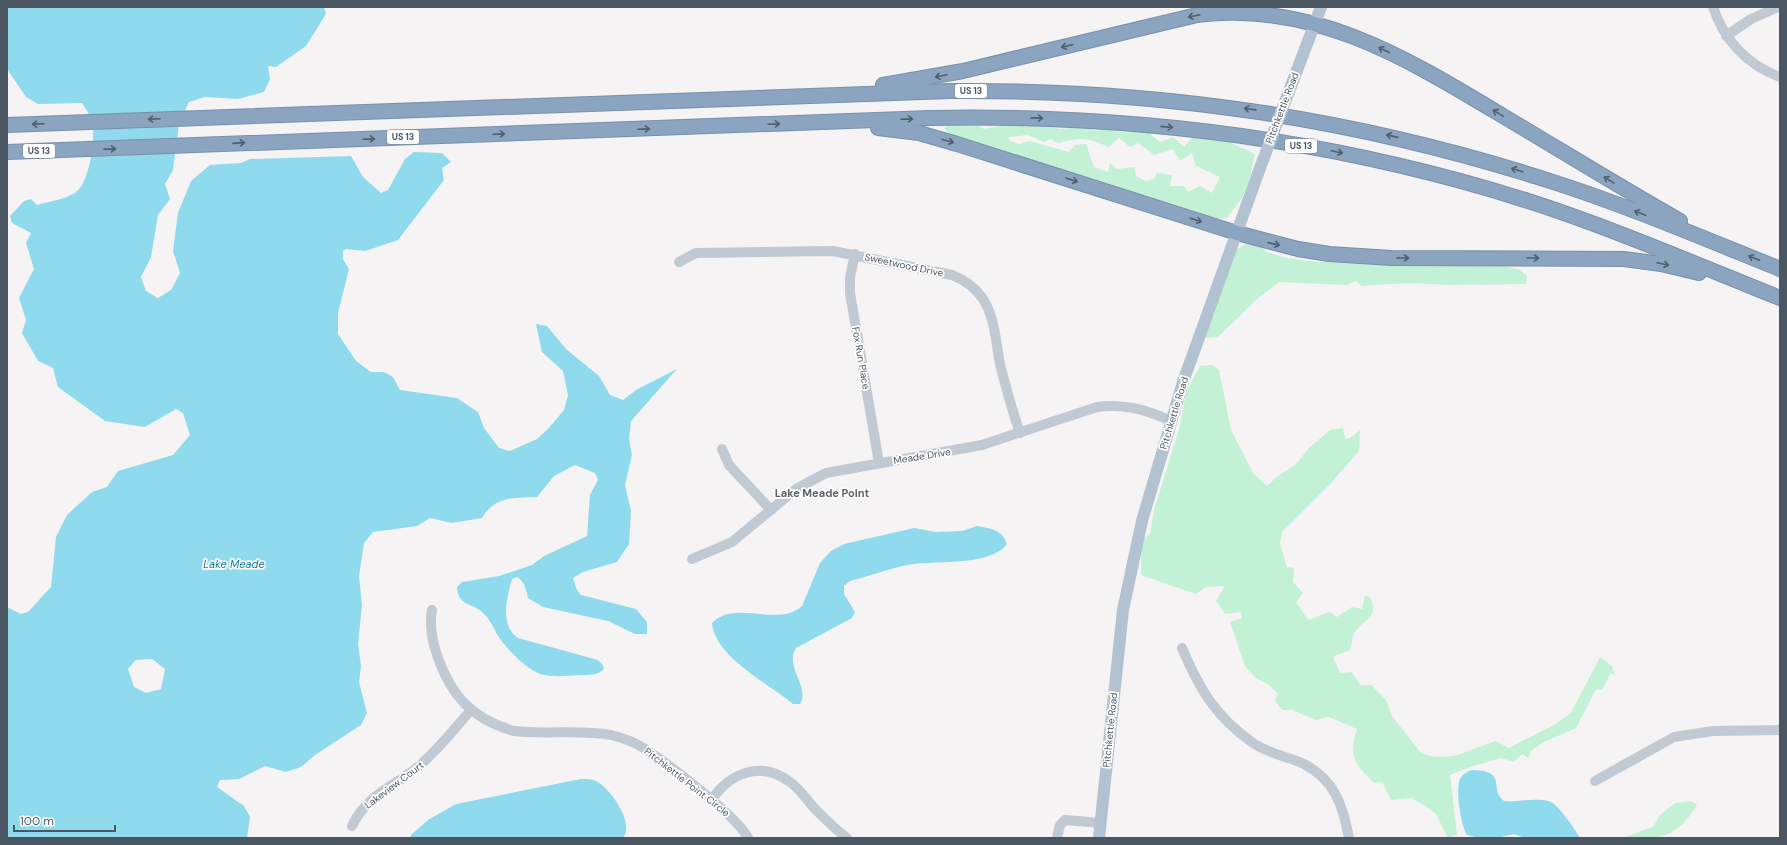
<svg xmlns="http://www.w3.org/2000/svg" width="1787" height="845" font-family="'DM Sans',sans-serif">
  <rect width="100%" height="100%" fill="#f5f3f3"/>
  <g fill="#c3f1d5" fill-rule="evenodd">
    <path d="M972 122 984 129 1015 123 1026 127 1035 123 1060 129 1081 127 1097 131 1109 127 1120 132 1144 129 1160 142 1173 137 1184 147 1192 138H1220L1255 154 1249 181 1242 198 1227 218 1215 219 954 140 944 128 953 123ZM1028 135 1044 142 1051 139 1058 143C1082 137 1086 137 1109 147L1119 138 1130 147 1138 143 1154 155 1173 149 1180 161 1192 153 1196 166 1220 177 1212 193 1200 186 1188 192 1184 186H1170L1172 175 1157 173 1154 179 1146 181 1136 176 1135 167 1117 169 1110 163 1108 172 1094 167 1086 144 1075 145 1069 152 1029 141 1019 144 1010 141 1008 137Z"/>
    <path d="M1247 243 1261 246 1267 252 1286 258 1316 262 1489 264 1519 269 1527 276 1526 284 1452 285 1407 283 1362 286 1356 281 1347 285 1279 282 1257 299 1218 337 1206 338 1204 332 1235 251Z"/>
    <path d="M1213 365 1219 370 1231 430 1253 473 1267 486 1278 476 1296 464 1309 448 1330 430 1343 428 1345 439 1350 438 1360 430 1359 451 1331 483 1282 532 1280 544 1287 567 1294 568 1293 582 1303 593 1296 602 1308 620 1330 612 1337 617 1352 607 1362 609 1365 596H1369C1381 615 1366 618 1355 632 1352 636 1352 644 1350 650L1333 657 1340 673 1352 672 1360 685H1371L1386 700 1392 716 1421 753 1434 757 1454 756 1496 741 1509 748 1554 725 1571 713 1600 657 1612 666 1615 676 1611 673 1602 690 1596 689 1576 728 1544 742 1532 750 1528 758 1522 754 1514 762 1501 758 1470 767 1450 775 1457 835 1448 838 1436 814 1424 805 1411 798 1391 800 1382 782 1374 783C1355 765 1348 755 1357 729L1329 717 1316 720 1292 710H1282L1275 701 1278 694 1269 685 1256 678 1245 666 1230 622 1242 618 1241 612 1225 614 1216 601 1225 586 1206 587 1196 594 1141 575V541L1150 534 1154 510 1180 426 1186 392 1200 366Z"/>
    <path d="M1691 801 1697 805C1674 841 1661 838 1622 838L1653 827 1660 815 1675 803Z"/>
  </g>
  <g fill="#90daee" fill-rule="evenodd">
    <path d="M7 7H324L326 14 306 46 276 67 268 66 270 79 264 92 238 99 205 97 189 102 179 124 173 170 165 184 170 199 158 215 151 257 141 277 146 291 158 298 171 290 180 273 173 251 178 213 191 181 210 165 241 163 250 159 351 156 363 177 381 193 388 190 405 159 414 152 442 153 451 162 442 168 444 180 398 240 365 251 346 249 343 251V259L349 269 338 313V334L356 361 371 372H384L393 377 400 390 457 398 478 412 484 428 499 448 510 451 537 439 548 429 564 410 568 395 563 371 542 352 536 324 547 326 566 349 599 376 610 395 623 400 636 390 677 369 631 421 629 439 632 455 625 485 631 511 629 544 617 562 583 572 573 578 577 590 581 595 636 609 647 622V634H635L608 621 543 607 528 598C526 589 525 582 517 577L512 579C507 598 499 624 518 638L598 660 602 664 604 668C600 676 586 675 578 675 567 676 555 677 544 675 529 672 509 651 500 639 494 630 491 620 483 613 472 602 458 607 457 587L462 582 499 576 532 565 544 556 587 536 590 495 598 480 595 473 575 465 554 476 537 497C515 498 494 496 482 518L452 523 430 518 417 526 373 532 364 543 359 576 362 605 358 644 361 666 359 682 367 713 361 725 315 755 301 767 286 772 265 766 239 779 220 780 217 787 244 806 250 817 247 838H7V607L21 614 28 612 51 587 56 537 67 515 92 492 107 487 118 471 173 455 190 435 183 413 176 409 145 427 105 421 58 387 53 368 38 361 22 333 26 320 19 298 34 269 26 243 31 233 12 223 10 216 24 201 31 199 37 205C49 201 72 199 80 188 90 175 97 134 91 119 89 113 85 108 82 103L38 104 26 97 7 69ZM152 659 165 669 161 689 146 693 134 687 128 669 136 660Z"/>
    <path d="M977 526C991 529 1002 529 1007 544 991 567 932 560 907 565 888 569 869 576 850 581L844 586V594L855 612 852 618 796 648C795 650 793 654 793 657 791 672 809 690 800 704H793C768 683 715 657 712 623 735 599 778 628 802 606L820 563 831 551 844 544 914 528 936 532 962 531Z"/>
    <path d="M1472 770C1509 771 1488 788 1504 801 1516 802 1541 797 1551 802 1559 806 1575 829 1580 838H1525L1514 834 1497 838H1480L1467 835C1461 825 1455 790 1460 779 1462 774 1467 772 1472 770Z"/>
    <path d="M581 779C585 779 592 779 596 781 610 788 635 823 623 838H410L411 835 428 820 456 804Z"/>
  </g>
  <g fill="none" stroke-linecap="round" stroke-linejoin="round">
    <defs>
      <g id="highway">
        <path d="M883 85 963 71 1197 15C1313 0 1408 59 1503 116 1562 151 1620 187 1680 221"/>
        <path d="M7 125 950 91C1156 89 1350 117 1547 180 1626 205 1703 238 1780 269"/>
        <path d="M878 128 919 133 957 144 1237 233 1298 249 1329 254 1392 258 1624 259 1661 264 1699 273"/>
        <path d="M7 152 930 118C1131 114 1332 139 1525 200 1612 228 1695 264 1780 298"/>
      </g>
    </defs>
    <use href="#highway" stroke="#7690ad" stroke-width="16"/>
    <g stroke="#c1cad2" stroke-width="10">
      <path d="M1713 7C1724 40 1747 65 1780 77"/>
      <path d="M1726 36 1751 19 1778 7"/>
      <path d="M855 254 850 277V293L879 463"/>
      <path d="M679 262 696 253 833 251 952 275C965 280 975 287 983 299 995 317 996 344 1000 364 1006 388 1012 410 1020 433"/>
      <path d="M722 449 729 465 771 510"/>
      <path d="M692 559 732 542 796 489 826 473 982 445 1097 407C1124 403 1147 410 1171 421"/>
      <path d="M432 610C429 626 432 640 437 655 451 696 472 719 514 731 546 735 580 729 611 735 623 738 635 742 645 749 667 763 738 817 748 838"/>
      <path d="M1182 648C1200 690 1215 716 1253 743 1269 754 1287 756 1304 764 1335 780 1343 806 1349 838"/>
      <path d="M1595 781 1674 737 1713 731 1780 730"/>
      <path d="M711 801C729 773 761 760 790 782 800 789 807 800 815 809 825 819 835 829 847 838"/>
      <path d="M352 826C367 794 394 787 419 766 438 750 454 729 471 710"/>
      <path d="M1057 838 1060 825 1065 820 1101 823"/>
    </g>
    <g stroke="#b3c2d1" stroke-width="12">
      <path d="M1291 86 1321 7"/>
      <path d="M1099 838 1123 610 1142 521 1183 382 1260 168"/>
    </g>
    <use href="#highway" stroke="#8ba5c1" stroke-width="14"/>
    <path stroke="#b3c2d1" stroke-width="12" d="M1260 168 1291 86"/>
  </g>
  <defs><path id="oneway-shaft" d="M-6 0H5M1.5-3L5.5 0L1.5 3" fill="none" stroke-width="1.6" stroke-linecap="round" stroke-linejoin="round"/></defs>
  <g stroke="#505e6b">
    <use href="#oneway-shaft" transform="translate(1194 16) rotate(168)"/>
    <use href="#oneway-shaft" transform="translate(1067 46) rotate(166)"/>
    <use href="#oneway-shaft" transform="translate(1384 50) rotate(-155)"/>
    <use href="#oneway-shaft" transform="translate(941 76) rotate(168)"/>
    <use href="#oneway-shaft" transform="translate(1250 109) rotate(-171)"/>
    <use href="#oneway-shaft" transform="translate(1498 113) rotate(-149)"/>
    <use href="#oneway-shaft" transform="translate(1037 118) rotate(1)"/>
    <use href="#oneway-shaft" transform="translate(154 119) rotate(178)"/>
    <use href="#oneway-shaft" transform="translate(907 119) rotate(-2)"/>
    <use href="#oneway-shaft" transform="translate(38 124) rotate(178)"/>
    <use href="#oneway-shaft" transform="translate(774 124) rotate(-2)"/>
    <use href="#oneway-shaft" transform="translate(1167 127) rotate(6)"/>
    <use href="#oneway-shaft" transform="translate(644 129) rotate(-2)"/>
    <use href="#oneway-shaft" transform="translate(499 134) rotate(-2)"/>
    <use href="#oneway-shaft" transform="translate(1392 136) rotate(-167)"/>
    <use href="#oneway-shaft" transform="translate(369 139) rotate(-2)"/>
    <use href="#oneway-shaft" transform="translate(948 141) rotate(15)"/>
    <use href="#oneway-shaft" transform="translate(239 143) rotate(-4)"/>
    <use href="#oneway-shaft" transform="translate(110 149) rotate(-2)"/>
    <use href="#oneway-shaft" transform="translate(1337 152) rotate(12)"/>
    <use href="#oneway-shaft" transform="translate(1517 170) rotate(-163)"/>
    <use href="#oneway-shaft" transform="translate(1072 180) rotate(18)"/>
    <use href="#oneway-shaft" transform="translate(1609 180) rotate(-148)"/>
    <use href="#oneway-shaft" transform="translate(1640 213) rotate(-159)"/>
    <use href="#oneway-shaft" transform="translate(1196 220) rotate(18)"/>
    <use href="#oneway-shaft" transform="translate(1274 244) rotate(13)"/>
    <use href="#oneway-shaft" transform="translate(1403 258)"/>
    <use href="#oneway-shaft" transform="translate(1533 258)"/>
    <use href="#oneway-shaft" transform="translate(1754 258) rotate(-158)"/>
    <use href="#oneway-shaft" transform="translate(1663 264) rotate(12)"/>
  </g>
  <g text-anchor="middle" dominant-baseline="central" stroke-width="3.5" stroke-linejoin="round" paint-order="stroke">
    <g fill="#fff" stroke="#808990" stroke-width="1">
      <rect x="955" y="84" width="32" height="14" rx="3"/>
      <rect x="387" y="130" width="32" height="14" rx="3"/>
      <rect x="1285" y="139" width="32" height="14" rx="3"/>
      <rect x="23" y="144" width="32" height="14" rx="3"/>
    </g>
    <g font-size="9" font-weight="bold" fill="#4a5661">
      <text x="971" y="91">US 13</text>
      <text x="403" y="137">US 13</text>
      <text x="1301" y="146">US 13</text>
      <text x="39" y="151">US 13</text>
    </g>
    <g font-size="10" fill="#4a5661" stroke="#fff">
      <text transform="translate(1282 108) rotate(-69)">Pitchkettle Road</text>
      <text transform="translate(904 265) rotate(12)">Sweetwood Drive</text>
      <text transform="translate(861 358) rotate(80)">Fox Run Place</text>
      <text transform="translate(1174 413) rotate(-73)">Pitchkettle Road</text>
      <text transform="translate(922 456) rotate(-9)">Meade Drive</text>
      <text transform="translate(1110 730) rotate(-84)">Pitchkettle Road</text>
      <text transform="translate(687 782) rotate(38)">Pitchkettle Point Circle</text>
      <text transform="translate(394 785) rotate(-37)">Lakeview Court</text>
    </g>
    <g font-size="11" font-weight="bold" fill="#5f6368" stroke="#fff">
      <text x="822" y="493">Lake Meade Point</text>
    </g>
    <g font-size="11" font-style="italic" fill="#0c7c9b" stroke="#fff">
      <text x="234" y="564">Lake Meade</text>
    </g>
  </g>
  <rect width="1787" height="845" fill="none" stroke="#4a5661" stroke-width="16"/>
  <path d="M14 825v6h101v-6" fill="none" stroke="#4a5661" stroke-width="2"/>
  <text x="20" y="825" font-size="12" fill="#4a5661" stroke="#ffffff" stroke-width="3" paint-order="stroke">100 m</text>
</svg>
